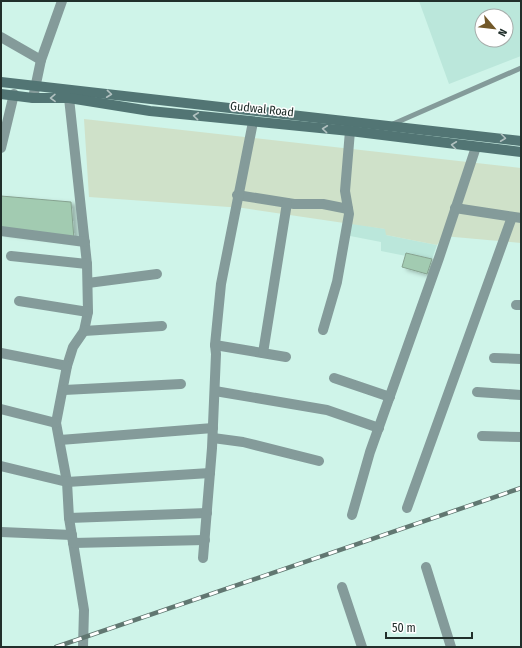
<svg xmlns="http://www.w3.org/2000/svg" width="522" height="648" font-family="'Fira Sans Condensed',sans-serif">
  <defs>
    <filter id="shadow"><feDropShadow dx="4.5" dy="2.5" stdDeviation="2" flood-color="#0004"/></filter>
  </defs>
  <rect width="100%" height="100%" fill="#cff4e9"/>
  <g fill="#bbe7db" fill-rule="evenodd">
    <path d="M419 1H521V56L449 84ZM482 16H506V40H482Z"/>
    <path d="M349 223 386 229V235L437 245 432 259 407 253 406 256 381 251V242L345 235Z"/>
  </g>
  <path fill="#cfe1c9" d="M84 119 521 168V243L443 236 437 245 386 235 385 229 243 208 89 197Z"/>
  <g fill="#a2cbb1" stroke="#86a290" filter="url(#shadow)">
    <path d="M1 196 71 202 74 239 1 232Z"/>
    <path d="M406 253 432 259 427 274 402 267Z"/>
  </g>
  <g fill="none" stroke-linecap="round" stroke-linejoin="round">
    <path stroke="#849b9a" stroke-width="5" d="M393 124 521 68"/>
    <g stroke="#849b9a" stroke-width="10">
      <path d="M1 37 41 60"/>
      <path d="M33 98 41 60 62 1"/>
      <path d="M69 98 87 264 88 312 84 331 73 347 67 366 56 423 67 482 69 518 84 610 83 647"/>
      <path d="M1 148 14 94"/>
      <path d="M237 195 294 204H323L348 209"/>
      <path d="M455 208 521 218"/>
      <path d="M1 231 85 242"/>
      <path d="M11 256 87 264"/>
      <path d="M88 283 157 274"/>
      <path d="M19 301 88 312"/>
      <path d="M516 305H521"/>
      <path d="M323 330 337 282 349 214 345 191 350 131"/>
      <path d="M84 331 162 326"/>
      <path d="M215 345 286 357"/>
      <path d="M1 353 67 366"/>
      <path d="M263 353 287 203"/>
      <path d="M494 358 521 359"/>
      <path d="M334 378 390 397"/>
      <path d="M64 390 181 384"/>
      <path d="M215 391 327 410 379 428"/>
      <path d="M477 392 521 395"/>
      <path d="M1 409 56 423"/>
      <path d="M482 436 521 437"/>
      <path d="M213 438 243 442 319 461"/>
      <path d="M60 440 213 428"/>
      <path d="M1 466 67 482 210 473"/>
      <path d="M407 508 512 217"/>
      <path d="M352 515 370 452 439 258 476 147"/>
      <path d="M69 518 207 513"/>
      <path d="M1 532 72 535"/>
      <path d="M73 543 205 540"/>
      <path d="M203 558 212 448 216 354 215 345 221 284 253 122"/>
      <path d="M426 567 451 647"/>
      <path d="M342 587 362 647"/>
    </g>
    <g stroke="#527574" stroke-width="10">
      <path d="M1 82 521 141"/>
      <path d="M1 94 33 98H69L150 111 350 131 521 152"/>
    </g>
    <defs>
      <path id="rail" d="M56 647 521 488"/>
    </defs>
    <use href="#rail" stroke="#617771" stroke-width="4.5"/>
    <use href="#rail" stroke="#fff" stroke-width="3" stroke-dasharray="9" stroke-linecap="butt"/>
  </g>
  <defs><path id="oneway-chevron" d="M-2-3.5L2.5 0L-2 3.5" fill="none" stroke-width="1.6" stroke-linecap="round" stroke-linejoin="round"/></defs>
  <g stroke="#b1c1c0">
    <use href="#oneway-chevron" transform="translate(109 94) rotate(6)"/>
    <use href="#oneway-chevron" transform="translate(53 98) rotate(179)"/>
    <use href="#oneway-chevron" transform="translate(196 116) rotate(-174)"/>
    <use href="#oneway-chevron" transform="translate(325 129) rotate(-174)"/>
    <use href="#oneway-chevron" transform="translate(503 138) rotate(7)"/>
    <use href="#oneway-chevron" transform="translate(454 145) rotate(-173)"/>
  </g>
  <g text-anchor="middle" dominant-baseline="central" stroke-width="3" stroke-linejoin="round" paint-order="stroke">
    <g font-size="12" fill="#212f2b" stroke="#fff">
      <text transform="translate(262 109) rotate(6)">Gudwal Road</text>
    </g>
  </g>
  <rect width="522" height="648" fill="none" stroke="#212f2b" stroke-width="4"/>
  <g transform="translate(494 28) rotate(118)"><circle r="19" fill="#ffffff" stroke="#a6acaa"/>
  <path d="M0-3L7 15L0 10L-7 15Z" fill="#725829"/>
  <text y="-6" font-size="11" font-weight="bold" text-anchor="middle" fill="#212f2b">N</text>
  </g>
  <path d="M386 632v6h86v-6" fill="none" stroke="#212f2b" stroke-width="2"/>
  <text x="392" y="632" font-size="12" fill="#212f2b" stroke="#ffffff" stroke-width="3" paint-order="stroke">50 m</text>
</svg>
